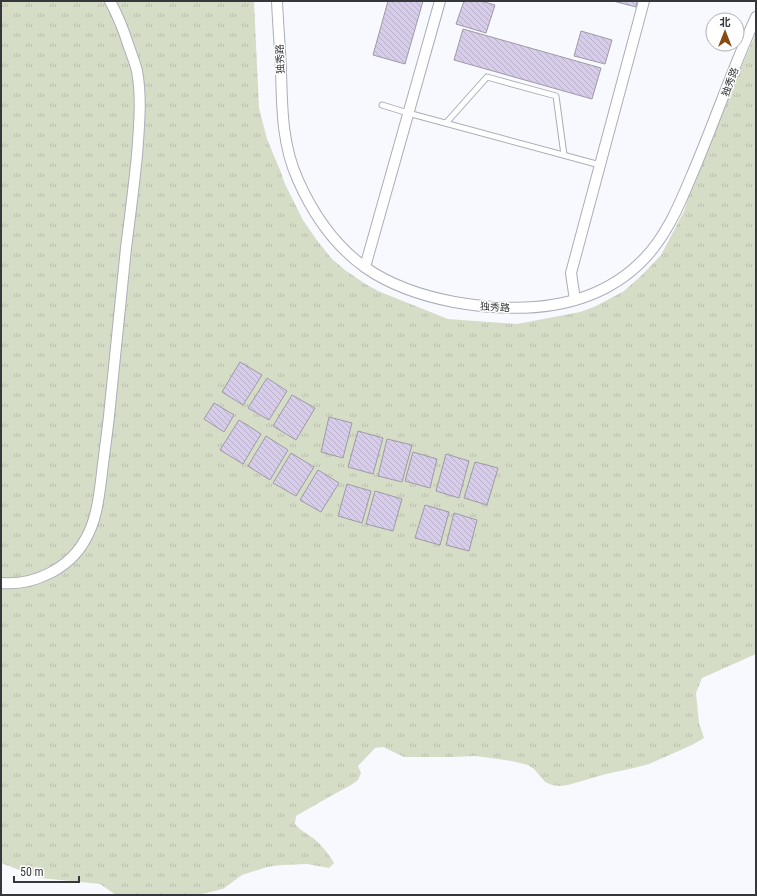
<svg xmlns="http://www.w3.org/2000/svg" width="757" height="896" font-family="'Roboto Condensed','Noto Sans SC',sans-serif">
  <defs>
    <pattern id="grass-tufts" width="24" height="20" patternUnits="userSpaceOnUse"><rect width="24" height="20" fill="#d6ddc7"/><path d="M3 7l-1-3M5 7V3M7 7l1-3M15 17l-1-3M17 17v-4M19 17l1-3" fill="none" stroke="#b8beac"/></pattern>
    <pattern id="building-back-hatch" width="6" height="6" patternUnits="userSpaceOnUse"><rect width="6" height="6" fill="#d7ccea"/><path d="M-1 5l2 2M0 0l6 6M5-1l2 2" fill="none" stroke="#b9b0ca"/></pattern>
  </defs>
  <rect width="100%" height="100%" fill="#f8f9fe"/>
  <path fill="url(#grass-tufts)" d="M1 1H254L259 108 267 139 280 170 285 184 303 220 316 239 332 259 345 270 364 283 378 291 448 319 517 324 580 312 596 306 624 291 642 275 661 255 684 211 698 168 756 33V654L702 678 696 693 699 723 704 738 692 745 649 764 634 768 606 774 568 785 559 786 552 785 545 782 534 769 528 765 511 761 476 756 452 757H404L383 747 375 748 358 766 361 773 358 780 351 785 329 797 296 816 295 824C300 830 306 833 313 838 321 844 329 854 334 863L329 868 307 864 282 865 267 867 242 875 223 889 198 895H116L100 884 40 878 1 863Z"/>
  <g fill="url(#building-back-hatch)" stroke="#9e9aa4">
    <path d="M388 1H423L405 64 373 55Z"/>
    <path d="M464 1H481L495 5 486 33 456 24Z"/>
    <path d="M613 1H637L636 7Z"/>
    <path d="M463 29 601 68 592 99 454 60Z"/>
    <path d="M581 31 612 40 605 64 574 56Z"/>
    <path d="M240 362 262 375 243 405 222 392Z"/>
    <path d="M267 378 287 391 269 420 248 408Z"/>
    <path d="M292 395 315 408 296 440 273 426Z"/>
    <path d="M214 403 234 415 224 432 204 419Z"/>
    <path d="M329 417 352 423 343 458 321 452Z"/>
    <path d="M239 420 261 434 243 464 220 450Z"/>
    <path d="M358 431 383 438 373 474 348 467Z"/>
    <path d="M266 436 288 450 270 480 248 466Z"/>
    <path d="M387 439 412 445 402 482 378 476Z"/>
    <path d="M413 452 437 459 430 488 405 481Z"/>
    <path d="M291 453 314 467 296 496 273 483Z"/>
    <path d="M446 454 469 461 459 498 436 491Z"/>
    <path d="M475 462 498 468 487 505 464 498Z"/>
    <path d="M318 470 339 483 321 512 300 500Z"/>
    <path d="M347 484 371 491 362 523 338 516Z"/>
    <path d="M375 491 402 499 393 531 366 524Z"/>
    <path d="M425 505 449 512 440 545 415 538Z"/>
    <path d="M454 513 477 520 469 551 446 545Z"/>
  </g>
  <g fill="none" stroke-linecap="round" stroke-linejoin="round">
    <defs>
      <g id="lane">
        <path d="M382 105 408 113 600 165"/>
        <path d="M446 123 487 77 556 96 564 155"/>
      </g>
      <g id="street">
        <path d="M277 1C278 24 280 47 281 70 282 108 282 145 298 180 313 214 335 246 366 268 392 286 423 296 454 302 521 314 594 311 644 259 666 236 679 206 691 177 714 124 732 69 756 17"/>
        <path d="M365 267 440 1"/>
        <path d="M575 300 571 273 644 1"/>
        <path d="M1 583C33 586 69 569 85 540 97 520 99 496 102 473 104 454 107 435 109 416 115 360 120 304 126 248 130 217 134 186 137 155 139 127 142 98 137 71 135 63 132 55 129 47 124 31 118 16 110 1"/>
      </g>
    </defs>
    <use href="#lane" stroke="#abaeb8" stroke-width="7"/>
    <use href="#street" stroke="#abaeb8" stroke-width="12"/>
    <use href="#lane" stroke="#fff" stroke-width="5"/>
    <use href="#street" stroke="#fff" stroke-width="10"/>
  </g>
  <g text-anchor="middle" dominant-baseline="central" stroke-width="3" stroke-linejoin="round" paint-order="stroke">
    <g font-size="10" fill="#36373b" stroke="#fff">
      <text transform="translate(280 59) rotate(-92)">独秀路</text>
      <text transform="translate(730 82) rotate(-69)">独秀路</text>
      <text transform="translate(495 307) rotate(4)">独秀路</text>
    </g>
  </g>
  <rect width="757" height="896" fill="none" stroke="#36373b" stroke-width="4"/>
  <g transform="translate(725 32)"><circle r="19" fill="#ffffff" stroke="#afafb1"/>
  <path d="M0-3L7 15L0 10L-7 15Z" fill="#894b0f"/>
  <text y="-6" font-size="11" font-weight="bold" text-anchor="middle" fill="#36373b">北</text>
  </g>
  <path d="M14 876v6h65v-6" fill="none" stroke="#36373b" stroke-width="2"/>
  <text x="20" y="876" font-size="12" fill="#36373b" stroke="#ffffff" stroke-width="3" paint-order="stroke">50 m</text>
</svg>
